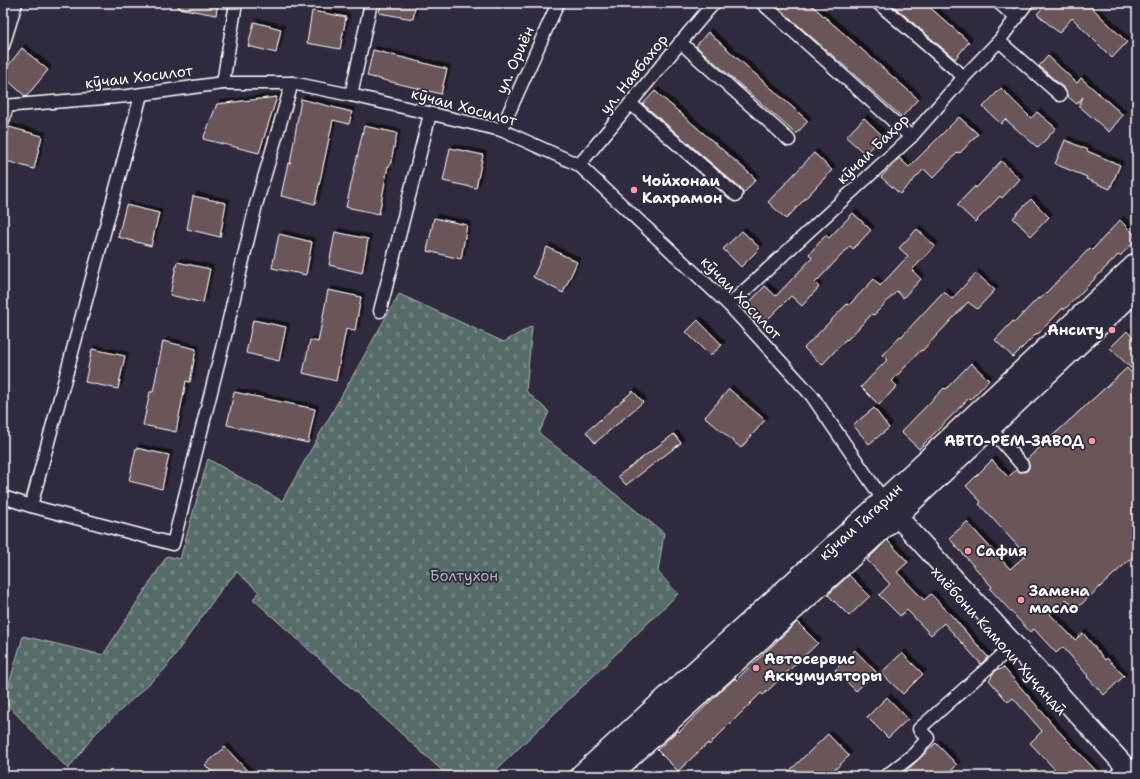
<svg xmlns="http://www.w3.org/2000/svg" width="1140" height="779" font-family="'Shantell Sans',sans-serif">
  <defs>
    <pattern id="cemetery-stones" width="16" height="16" patternUnits="userSpaceOnUse"><rect width="16" height="16" fill="#566c67"/><path d="M2 7V4a2 2 0 0 1 4 0v3zM10 15v-3a2 2 0 0 1 4 0v3z" fill="#6f827e"/></pattern>
    <filter id="shadow"><feDropShadow dx="3.5" dy="-3.5" stdDeviation="0" flood-color="#0009"/></filter>
  </defs>
  <rect width="100%" height="100%" fill="#2f2a3d"/>
  <filter id="ink" filterUnits="userSpaceOnUse"><feTurbulence type="fractalNoise" baseFrequency=".025" numOctaves="2"/><feDisplacementMap in="SourceGraphic" scale="8" xChannelSelector="R" yChannelSelector="G"/><feConvolveMatrix kernelMatrix="1 2 1 2 8 2 1 2 1" color-interpolation-filters="sRGB"/></filter>
  <g filter="url(#ink)">
    <path fill="url(#cemetery-stones)" stroke="#aab6b3" d="M399 294 504 342 532 326 526 391 549 412 539 433 664 533 658 572 678 594 490 776H448L253 599 259 592 237 572 223 587 165 669 95 734 68 769 4 701 23 636 103 655 167 556 180 559 208 459 282 501Z"/>
    <g fill="#6a5658" stroke="#fff" filter="url(#shadow)">
      <path d="M179 3H218L216 15 178 8Z"/>
      <path d="M381 3H416L413 19 379 13Z"/>
      <path d="M773 3H809L918 99 902 117Z"/>
      <path d="M890 3H925L969 42 955 59Z"/>
      <path d="M1047 3H1087L1127 42 1112 58 1072 18 1059 33 1037 14Z"/>
      <path d="M312 11 346 17 340 49 307 43Z"/>
      <path d="M254 22 281 29 276 53 248 46Z"/>
      <path d="M708 32 808 121 796 134 696 46Z"/>
      <path d="M22 48 48 70 26 97 3 76V72Z"/>
      <path d="M373 50 447 69 441 94 367 76Z"/>
      <path d="M1048 56 1077 83 1081 78 1123 115 1109 132 1079 106 1083 97 1077 104 1067 96 1065 89 1039 66Z"/>
      <path d="M1001 88 1031 118 1037 112 1056 128 1038 148 1005 119 1001 124 983 107Z"/>
      <path d="M655 91 756 179 743 194 741 189 643 104Z"/>
      <path d="M277 97 259 153 203 139 217 104Z"/>
      <path d="M301 99 352 112 349 124 333 120 315 204 281 196 288 163 290 164Z"/>
      <path d="M959 117 978 134 960 153 958 152 933 178 924 169 900 194 881 177 899 158 909 167Z"/>
      <path d="M864 118 882 135 865 154 846 137Z"/>
      <path d="M364 126 397 133 390 166H388L379 214 346 207Z"/>
      <path d="M9 127 42 136 34 169 3 160V153Z"/>
      <path d="M1065 140 1088 150 1087 151 1120 165 1110 189 1086 179 1087 177 1055 164Z"/>
      <path d="M450 148 483 155 476 188 443 181Z"/>
      <path d="M814 153 832 170 786 219 768 202Z"/>
      <path d="M1001 161 1020 179 1002 198 1000 196 975 222 957 205 975 186 976 188Z"/>
      <path d="M193 196 226 203 220 237 187 229Z"/>
      <path d="M1031 199 1049 217 1031 236 1013 218Z"/>
      <path d="M126 205 159 213 151 246 118 237Z"/>
      <path d="M853 213 871 230 853 249 850 246 815 283 819 287 802 306 791 296 765 322 747 305 765 286 776 296 812 258 809 254 826 235 829 238Z"/>
      <path d="M434 218 467 225 461 259 427 251Z"/>
      <path d="M1120 220 1137 237V239L1120 256 1118 255 1064 310 1063 308 1038 334 1037 333 1013 357 995 340 1013 321 1015 322 1038 298 1040 299 1090 248 1092 250Z"/>
      <path d="M917 229 935 246 912 270 921 279 903 298 897 291 874 315 872 314 847 340 846 339 822 365 804 348 847 304 849 305 874 279 880 286 908 256 899 248Z"/>
      <path d="M742 231 760 248 741 267 723 249Z"/>
      <path d="M335 232 368 239 362 273 329 265Z"/>
      <path d="M279 234 312 242 306 275 272 268Z"/>
      <path d="M547 247 577 262 563 293 533 277Z"/>
      <path d="M177 262 210 269 203 303 170 295Z"/>
      <path d="M976 273 995 290 977 309 968 302 922 351 921 350 892 381 897 386 879 405 861 387 887 360 882 355 900 336 901 337 944 291 952 299Z"/>
      <path d="M328 290 361 297 355 331 346 329 336 381 303 373 310 340 318 342Z"/>
      <path d="M253 320 286 327 279 361 246 353Z"/>
      <path d="M698 320 722 345 710 356 686 332Z"/>
      <path d="M1127 331 1137 341V374L1110 348Z"/>
      <path d="M163 341 196 349 190 382 186 381 176 432 143 425 150 392H153Z"/>
      <path d="M92 349 125 356 118 389 85 382Z"/>
      <path d="M971 363 989 380 971 399 969 398 919 449 901 432 944 388 946 389Z"/>
      <path d="M1127 368 1137 379V553L1076 609 1066 599 1050 614 1075 640 1083 633 1105 660 1107 658 1124 676 1104 695 1087 677 1088 676 1063 647 1056 653 1034 629 1030 632 990 589 992 587 949 538 967 522 1010 569 1026 555 979 504 981 502 966 486 992 460 1008 477 1016 470 1020 472 1027 471 1029 468V464L1027 459Z"/>
      <path d="M729 389 765 420 741 448 705 417Z"/>
      <path d="M633 391 643 402 595 443 586 432Z"/>
      <path d="M234 392 315 409 308 443 227 425Z"/>
      <path d="M874 408 889 428 869 444 853 425Z"/>
      <path d="M674 434 681 443 626 485 618 476Z"/>
      <path d="M136 448 169 455 162 489 129 481Z"/>
      <path d="M887 540 908 562 897 572 924 600 931 594 952 616 988 657 981 664 944 623 931 635 907 610 900 616 879 595 890 584 867 560Z"/>
      <path d="M849 575 870 596 849 616 828 595Z"/>
      <path d="M797 622 818 643 763 695 761 693 709 745 708 743 678 771 657 750 678 730 679 732 717 695 735 678 736 680Z"/>
      <path d="M855 650 876 672 856 691 835 670Z"/>
      <path d="M902 653 923 674 903 694 881 673Z"/>
      <path d="M1003 667 1050 721H1049L1101 776H1061L1030 743 1042 731 1013 698 1008 702 989 680 992 677 991 676 998 669 1000 670Z"/>
      <path d="M887 697 908 719 888 738 867 717Z"/>
      <path d="M828 734 849 756 828 776H784Z"/>
      <path d="M936 743 957 765 945 776H901Z"/>
      <path d="M225 747 252 776H216L205 765Z"/>
    </g>
    <g fill="none" stroke-linecap="round" stroke-linejoin="round">
      <defs>
        <g id="street">
          <path d="M762 3 911 137"/>
          <path d="M878 3 964 77"/>
          <path d="M999 3 1016 18"/>
          <path d="M999 41 1060 95"/>
          <path d="M680 42 789 140"/>
          <path d="M3 46 16 3"/>
          <path d="M223 83 236 3"/>
          <path d="M351 95 371 3"/>
          <path d="M631 104 736 195"/>
          <path d="M3 106 128 96 223 83H292L351 95 501 130 579 165 729 305 812 396 884 501"/>
          <path d="M3 121 7 105"/>
          <path d="M501 130 558 3"/>
          <path d="M579 165C625 111 668 56 714 3"/>
          <path d="M729 305 911 137 964 77 999 41 1027 3"/>
          <path d="M380 311 430 114"/>
          <path d="M989 427 1022 465"/>
          <path d="M3 497 31 506 173 544 226 332 256 205 292 83"/>
          <path d="M31 506 141 95"/>
          <path d="M886 776 914 754 928 738 919 729 1008 650"/>
          <path d="M1116 776 1118 773"/>
        </g>
        <path id="primary" d="M886 504 1134 776"/>
        <g id="highway">
          <path id="s1" d="M581 776 884 501 1137 264"/>
          <path d="M608 776 889 522 1137 288"/>
        </g>
      </defs>
      <use href="#street" stroke="#fff" stroke-width="15"/>
      <use href="#primary" stroke="#fff" stroke-width="22"/>
      <use href="#highway" stroke="#fff" stroke-width="25"/>
      <use href="#street" stroke="#2f2a3d" stroke-width="12"/>
      <use href="#primary" stroke="#2f2a3d" stroke-width="19"/>
      <use href="#highway" stroke="#2f2a3d" stroke-width="22"/>
    </g>
  </g>
  <g fill="#ff9aa2" stroke="#2f2a3d" stroke-width="1.5">
    <circle cx="634" cy="190" r="4"/>
    <circle cx="1112" cy="330" r="4"/>
    <circle cx="1092" cy="441" r="4"/>
    <circle cx="968" cy="551" r="4"/>
    <circle cx="1021" cy="600" r="4"/>
    <circle cx="756" cy="668" r="4"/>
  </g>
  <g text-anchor="middle" dominant-baseline="central" stroke-width="3.5" stroke-linejoin="round" paint-order="stroke">
    <g font-size="15" fill="#fff" stroke="#2f2a3d">
      <text transform="translate(515 60) rotate(-66)">ул. Ориён</text>
      <text transform="translate(634 74) rotate(-51)">ул. Навбахор</text>
      <text transform="translate(139 77) rotate(-7)">кӯчаи Хосилот</text>
      <text transform="translate(464 107) rotate(15)">кӯчаи Хосилот</text>
      <text transform="translate(873 149) rotate(-44)">кӯчаи Баҳор</text>
      <text transform="translate(741 298) rotate(46)">кӯчаи Хосилот</text>
      <text stroke="none"><textPath href="#s1" startOffset="378">кӯчаи Гагарин</textPath></text>
      <text transform="translate(999 641) rotate(48)">хиёбони Камоли Хуҷандӣ</text>
    </g>
    <g font-size="15" font-weight="bold" fill="#fff" stroke="#2f2a3d" text-anchor="start">
      <text x="642" y="181">Чойхонаи<tspan x="642" dy="17">Кахрамон</tspan></text>
      <text x="1104" y="330" text-anchor="end">Анситу</text>
      <text x="1084" y="441" text-anchor="end">АВТО-РЕМ-ЗАВОД</text>
      <text x="976" y="551">Сафия</text>
      <text x="1029" y="591">Замена<tspan x="1029" dy="17">масло</tspan></text>
      <text x="764" y="659">Автосервис<tspan x="764" dy="17">Аккумуляторы</tspan></text>
    </g>
    <g font-size="15" fill="#aab6b3" stroke="#2f2a3d">
      <text x="464" y="576">Болтухон</text>
    </g>
  </g>
  <rect width="1140" height="779" fill="none" stroke="#2f2a3d" stroke-width="16"/>
  <rect x="8" y="8" width="1124" height="763" fill="none" stroke="#fff" stroke-width="1.5" filter="url(#ink)"/>
</svg>
